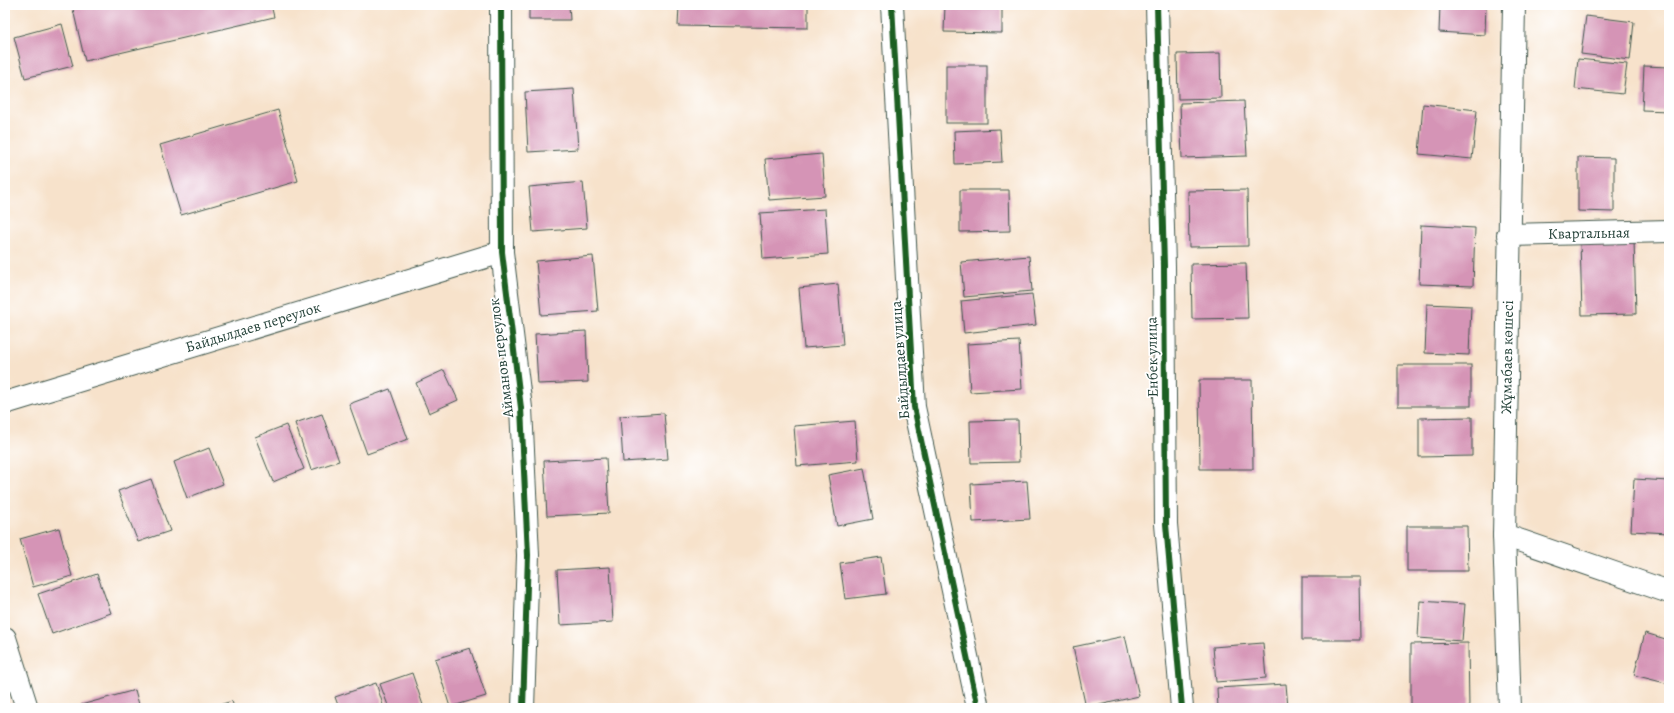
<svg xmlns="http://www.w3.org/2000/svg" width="1674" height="713" font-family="Alegreya,serif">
  <rect width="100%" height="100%" fill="#fff"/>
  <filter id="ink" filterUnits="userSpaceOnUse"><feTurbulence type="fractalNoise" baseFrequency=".025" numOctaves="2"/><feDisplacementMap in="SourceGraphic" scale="8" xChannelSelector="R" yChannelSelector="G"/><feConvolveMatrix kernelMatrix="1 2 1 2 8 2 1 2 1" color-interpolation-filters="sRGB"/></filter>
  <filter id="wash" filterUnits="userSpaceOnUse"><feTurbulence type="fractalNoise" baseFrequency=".012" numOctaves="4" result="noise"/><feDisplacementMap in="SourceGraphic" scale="16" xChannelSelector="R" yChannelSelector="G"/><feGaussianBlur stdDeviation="0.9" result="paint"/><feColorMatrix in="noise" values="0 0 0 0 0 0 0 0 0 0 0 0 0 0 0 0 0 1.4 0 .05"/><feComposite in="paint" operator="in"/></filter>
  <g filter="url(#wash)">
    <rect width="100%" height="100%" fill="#f7e2cb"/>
    <g id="blocks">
      <g fill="#d594b6">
        <path d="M72 5H271L274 17 85 61Z"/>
        <path d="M529 5H569L570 20H529Z"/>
        <path d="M679 5H808V28L678 26Z"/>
        <path d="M945 5H1002V33L944 32Z"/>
        <path d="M1440 5H1486L1485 35 1439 32Z"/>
        <path d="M1586 16 1634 22 1630 60 1581 54Z"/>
        <path d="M62 24 73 66 25 78 14 37Z"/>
        <path d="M1220 53 1221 98 1178 99 1177 54Z"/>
        <path d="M1578 59 1627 64 1623 94 1575 89Z"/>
        <rect x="946" y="65" width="41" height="58"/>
        <path d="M1644 66 1669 67V111L1642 110Z"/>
        <path d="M574 89 578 149 528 152 525 92Z"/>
        <path d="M1244 101 1247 156 1182 158 1180 103Z"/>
        <path d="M1423 104 1477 110 1472 159 1419 154Z"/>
        <path d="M278 110 298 181 181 215 160 145Z"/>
        <path d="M1000 129 1002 162 955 164 954 131Z"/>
        <path d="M822 154 825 196 769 200 765 159Z"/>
        <path d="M1578 157 1614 158V212L1578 211Z"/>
        <path d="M583 182 587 228 533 232 529 187Z"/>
        <path d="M960 190H1009L1010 231 960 232Z"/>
        <path d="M1247 190 1248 246 1189 247 1188 191Z"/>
        <path d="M825 209 828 254 763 259 760 213Z"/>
        <path d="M1421 225 1475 228 1473 286 1419 284Z"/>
        <path d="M1634 239 1636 314 1582 315 1580 240Z"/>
        <path d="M593 256 598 311 541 315 536 261Z"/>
        <path d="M1029 256 1032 291 964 297 961 262Z"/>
        <path d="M1246 263 1248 318 1192 319 1191 264Z"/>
        <path d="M838 284 843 345 804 348 799 288Z"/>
        <path d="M1032 294 1036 325 964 333 961 301Z"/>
        <path d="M1427 304 1471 306 1469 355 1425 353Z"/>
        <path d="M586 331 588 382 538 384 535 334Z"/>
        <path d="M1019 341 1022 389 970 392 967 344Z"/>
        <rect x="1398" y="365" width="73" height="41"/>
        <path d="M444 370 458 400 429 413 416 383Z"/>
        <path d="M1199 380H1252L1253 469H1200Z"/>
        <path d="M390 389 408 439 367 454 349 404Z"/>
        <path d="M664 413 668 459 623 462 620 416Z"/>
        <path d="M322 414 339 461 311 470 295 423Z"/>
        <path d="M1472 417V456L1419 457V418Z"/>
        <path d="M1018 420 1019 462 971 463 970 421Z"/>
        <path d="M855 421 858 461 797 466 794 426Z"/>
        <path d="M286 425 304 469 273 482 255 437Z"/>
        <path d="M209 448 223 484 187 498 174 462Z"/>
        <path d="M606 458 609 513 547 516 544 461Z"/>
        <path d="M864 468 873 519 837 526 828 475Z"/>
        <path d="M151 479 170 531 138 542 118 491Z"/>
        <path d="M1634 479 1669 481V533L1631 531Z"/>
        <path d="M1027 481 1030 519 973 522 971 484Z"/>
        <path d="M1407 526H1467L1468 571H1407Z"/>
        <path d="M59 528 72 576 33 587 20 539Z"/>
        <path d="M881 557 886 594 845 599 840 563Z"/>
        <path d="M610 567 613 622 560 625 557 570Z"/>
        <path d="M97 574 111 613 52 634 38 594Z"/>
        <path d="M1302 577H1359L1360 640H1302Z"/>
        <path d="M1420 601 1465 604 1462 641 1418 638Z"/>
        <path d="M1645 633 1669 640V684L1634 675Z"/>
        <path d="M1125 636 1139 696 1086 708 1073 647Z"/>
        <path d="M1263 643 1266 678 1216 682 1213 647Z"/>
        <path d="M1468 643 1469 708H1411V644Z"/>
        <path d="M470 648 486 696 450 707 435 659Z"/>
        <path d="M412 673 424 708H389L380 684Z"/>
        <path d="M376 683 384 708H339L335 697Z"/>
        <path d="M1286 684 1288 708H1218L1217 688Z"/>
        <path d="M135 690 140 708H82L81 705Z"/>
        <path d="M232 701 234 708H210Z"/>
      </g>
    </g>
  </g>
  <g filter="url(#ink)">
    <use href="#blocks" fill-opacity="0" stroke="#3f564b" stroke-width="1"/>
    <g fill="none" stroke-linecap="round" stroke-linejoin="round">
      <defs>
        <g id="minor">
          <path d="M501 5 502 252 521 408 528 555 523 708"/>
          <path d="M892 5 914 407 978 708"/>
          <path d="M1157 5 1164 266 1166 524 1182 708"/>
          <path d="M1508 235 1669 231"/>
          <path d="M5 403 502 252"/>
          <path d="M1504 535 1669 592"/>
          <path d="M1510 708 1504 535 1514 5"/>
        </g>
        <path id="tertiary" d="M5 638 27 708"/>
      </defs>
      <use href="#minor" stroke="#3f564b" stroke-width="24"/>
      <use href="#tertiary" stroke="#3f564b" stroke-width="24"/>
      <use href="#minor" stroke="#fff" stroke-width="22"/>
      <use href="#tertiary" stroke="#fff" stroke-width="22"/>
      <defs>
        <g id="cycleway">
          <path d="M501 5 502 252 521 408 528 555 523 708"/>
          <path d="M892 5 914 407 978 708"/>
          <path d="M1157 5 1164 266 1166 524 1182 708"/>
        </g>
      </defs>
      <use href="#cycleway" stroke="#fff" stroke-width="8"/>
      <use href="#cycleway" stroke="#1b5e20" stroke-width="6"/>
    </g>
  </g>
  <g text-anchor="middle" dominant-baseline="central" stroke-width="3.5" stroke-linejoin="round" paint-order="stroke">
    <g font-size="15" fill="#1f3d34" stroke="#fff">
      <text transform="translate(1589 233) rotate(-1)">Квартальная</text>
      <text transform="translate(253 327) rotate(-17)">Байдылдаев переулок</text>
      <text transform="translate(1152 357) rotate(-91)">Енбек улица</text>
      <text transform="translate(1507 357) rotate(-89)">Жұмабаев көшесі</text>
      <text transform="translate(501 358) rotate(-97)">Айманов переулок</text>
      <text transform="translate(900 360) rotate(-94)">Байдылдаев улица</text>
    </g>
  </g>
  <rect width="1674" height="713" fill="none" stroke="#fff" stroke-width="20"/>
</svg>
